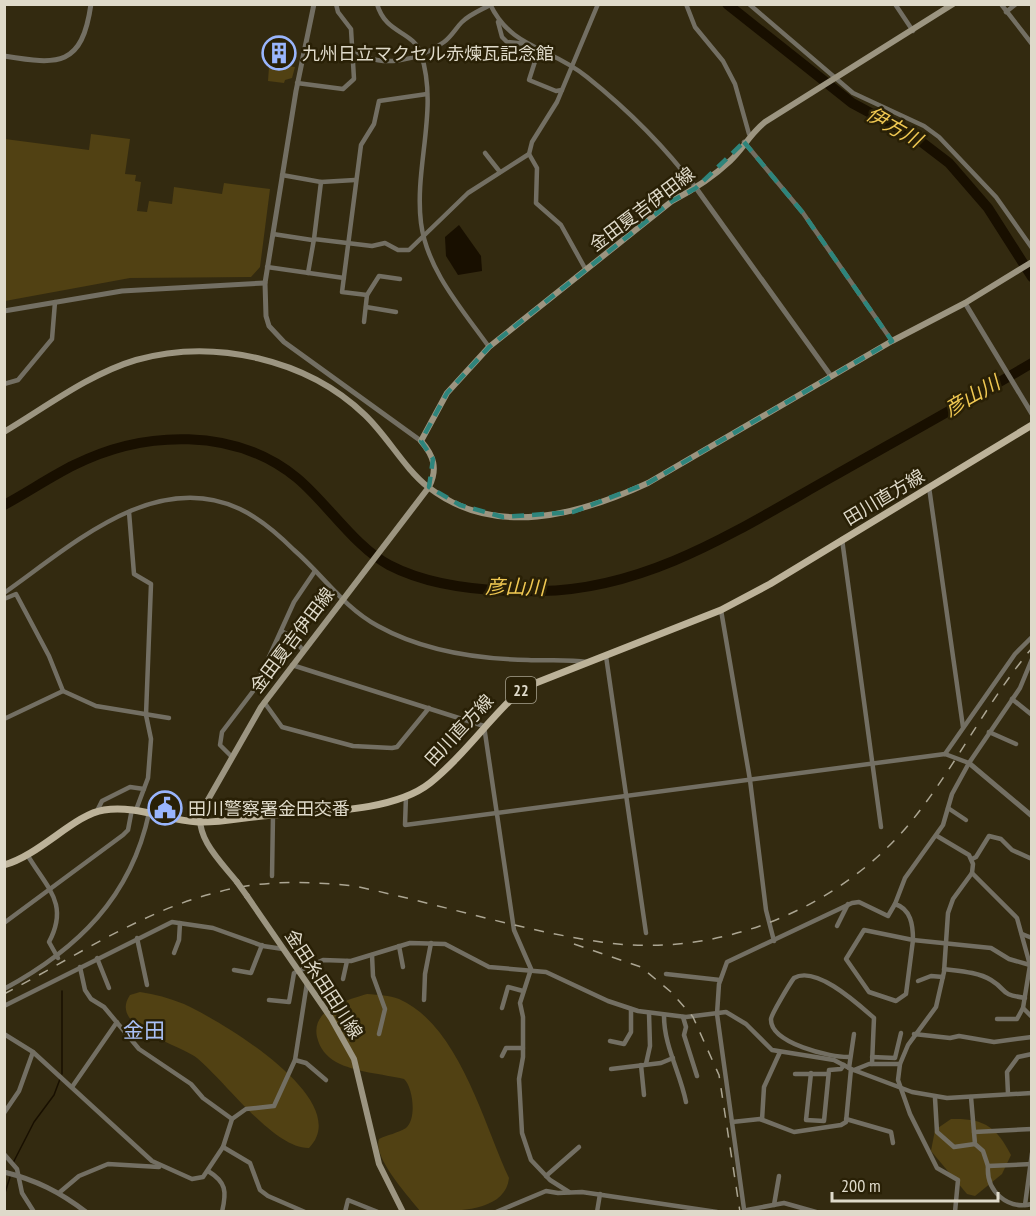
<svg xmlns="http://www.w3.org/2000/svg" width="1036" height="1216" font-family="'PT Sans Narrow','Noto Sans JP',sans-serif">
  <rect width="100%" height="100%" fill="#332a10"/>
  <g fill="#514113">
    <path d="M272 64 295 67 292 78 285 80 284 83 268 81 269 67Z"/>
    <path d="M91 134 130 139 125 174 136 175 135 181 141 182 137 211 147 212 149 201 172 204 174 187 222 194 224 183 270 189 260 267 251 277 130 278 5 301V139L89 150Z"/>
    <path d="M140 992C155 994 169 998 184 1004 219 1020 356 1100 309 1148 274 1149 224 1080 197 1058 177 1043 108 1027 130 995Z"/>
    <path d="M367 994C379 995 389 995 399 999 459 1025 484 1125 509 1178 505 1215 447 1211 420 1211 409 1197 372 1157 379 1139 387 1135 398 1133 406 1128 417 1119 413 1087 404 1079 383 1074 354 1072 336 1062 326 1056 320 1049 317 1037 311 1009 347 1000 367 994Z"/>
    <path d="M951 1119C983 1118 996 1126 1011 1155L1002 1174 975 1196 967 1194 931 1151 935 1130Z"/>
  </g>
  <path fill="#180f00" d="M459 225 481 256 482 271 458 275 446 256 445 237Z"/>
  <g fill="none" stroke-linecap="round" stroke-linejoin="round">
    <g stroke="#180f00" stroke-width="1.5">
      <path d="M62 1074V991"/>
      <path d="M13 1163 34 1122 54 1095 60 1079"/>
      <path d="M4 1196 10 1177"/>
    </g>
    <g stroke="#180f00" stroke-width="10">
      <path d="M727 4 852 103 915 137 949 163 988 208 1032 277"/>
      <path d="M4 505C28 492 50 477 74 465 144 430 235 427 297 478 327 503 355 547 389 565 433 588 491 592 540 591 648 590 741 528 832 477 899 439 966 402 1032 363"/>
    </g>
    <g stroke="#736f63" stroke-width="4.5">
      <path d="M377 4C386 35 413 30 421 54 439 109 414 167 421 223 427 270 462 309 489 347"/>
      <path d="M490 4C511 49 551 47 587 77 627 109 665 147 696 188"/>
      <path d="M686 4 695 27 723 61 735 84 749 134"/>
      <path d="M749 4 853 93 924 126 939 137 996 197 1032 248"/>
      <path d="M895 4 913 31"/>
      <path d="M1001 4 1032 44"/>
      <path d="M1006 12 1016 4"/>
      <path d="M498 22 502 37 507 42 527 44"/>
      <path d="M353 49C378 70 418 61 444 42 451 37 456 28 462 22 470 14 481 10 490 5"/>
      <path d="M539 49 529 80 556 91 562 90"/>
      <path d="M297 83 343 89 354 79 351 29 338 12 336 4"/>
      <path d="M744 142 803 213 892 341"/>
      <path d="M485 153 500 172"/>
      <path d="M529 154 537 168 536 203 561 225 586 270"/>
      <path d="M282 175 321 182 355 180"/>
      <path d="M321 182 314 239 372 246 385 243 398 250H409L468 193 529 154 532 142 557 102 598 4"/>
      <path d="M273 234 312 240"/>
      <path d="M267 267 344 278"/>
      <path d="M308 273 314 239"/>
      <path d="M367 295 342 292 361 145 374 124 379 101 427 94"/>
      <path d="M366 307 396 312"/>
      <path d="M364 322 367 295 379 276 400 279"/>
      <path d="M4 384 18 380 52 339 55 302"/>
      <path d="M929 487 963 727"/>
      <path d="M129 512 134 574 151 584 146 715 151 739 148 778 136 810"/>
      <path d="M842 539 881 827"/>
      <path d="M4 593C70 547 154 468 240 509 259 518 279 535 294 550 323 575 343 607 378 626 423 651 477 659 528 660 547 661 567 659 587 662"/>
      <path d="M4 599 16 594 49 656 63 691 96 706 169 718"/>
      <path d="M721 610 750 780 766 910 774 941"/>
      <path d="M281 631 291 636 302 649"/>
      <path d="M606 656 646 933"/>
      <path d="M292 665 484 726 514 930 531 969 520 1003 523 1017V1057L519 1079 522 1133 531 1160 550 1180 569 1192"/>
      <path d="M1012 699 1032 715"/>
      <path d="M264 702 282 727 353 746 392 748 397 747 429 708"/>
      <path d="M4 719 63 691"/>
      <path d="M989 732 1016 744"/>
      <path d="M945 754 1015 654 1032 637"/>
      <path d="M231 756 220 745 222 732 254 690 294 602 315 571"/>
      <path d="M406 796 405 825 945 754 969 763"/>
      <path d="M948 808 966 820"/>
      <path d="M97 811 102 801 130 787 144 789"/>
      <path d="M937 836 969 855 973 864 972 873 953 899 948 913 944 972 936 1007 908 1045 900 1064 898 1080 910 1114 937 1168 958 1180 955 1212"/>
      <path d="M28 856C48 889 69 904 49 942L58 958"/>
      <path d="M972 859 976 857 989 836 1001 839 1012 850 1032 859"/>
      <path d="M972 873 1017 918 1030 965 1023 1008 1032 1017"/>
      <path d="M272 876 273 815"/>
      <path d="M895 904C911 909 913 925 913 940L991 948 1009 959 1030 965"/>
      <path d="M4 923 123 835 128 830 132 809"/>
      <path d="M837 926 848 904"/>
      <path d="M864 930 913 940 906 994 896 1001 869 992 846 959Z"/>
      <path d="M1022 934 1032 938"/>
      <path d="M137 938 147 985"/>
      <path d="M399 946 403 967"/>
      <path d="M174 953 179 940 180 923"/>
      <path d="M372 955 373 976 385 1009 379 1034"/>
      <path d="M97 958 109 988"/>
      <path d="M80 967 85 990 91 999 104 1007 139 1049 191 1084 203 1098 232 1119"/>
      <path d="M944 969C959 971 978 972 991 980 1009 991 998 994 1025 998"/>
      <path d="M234 970 251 973 262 945"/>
      <path d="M666 974 720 980"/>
      <path d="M343 979 347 961"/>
      <path d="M918 981 931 976 943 977"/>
      <path d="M4 989C78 949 131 897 149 813"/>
      <path d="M269 1000 289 1002 294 973 323 960 351 961 410 943 445 944 489 967 546 972 608 1001 638 1011 686 1017 726 1012 746 1024 772 1050 834 1060 851 1069 912 1092 947 1098 1032 1093"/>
      <path d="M424 1000 425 974 431 943"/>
      <path d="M4 1006 172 922 213 928 263 946 283 949"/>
      <path d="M502 1008 508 987 523 991"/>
      <path d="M664 1016C664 1046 680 1072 686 1102"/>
      <path d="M683 1017 686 1027 684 1035 697 1076"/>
      <path d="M997 1019H1017L1023 1008"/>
      <path d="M4 1034 33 1052 152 1161 192 1179 203 1177 223 1147 232 1119 246 1109 274 1106 295 1060 307 983"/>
      <path d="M914 1034 950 1038 959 1036 994 1042 1032 1037"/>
      <path d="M610 1041 624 1044 631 1032V1009"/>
      <path d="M502 1056 506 1048H523"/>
      <path d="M850 1057C831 1058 770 1043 771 1019 771 1015 790 983 794 978 816 965 858 1004 874 1018L872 1064"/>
      <path d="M872 1057 895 1058 901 1033"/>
      <path d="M295 1060 306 1063 326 1080"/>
      <path d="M646 1064 650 1046 649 1013"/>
      <path d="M641 1065 644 1095"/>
      <path d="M849 1068 854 1034"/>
      <path d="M611 1069 661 1063 673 1058"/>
      <path d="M854 1070 869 1064H900"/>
      <path d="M811 1073 806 1120 824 1121 829 1070 841 1069 844 1065"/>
      <path d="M795 1074H828"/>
      <path d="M72 1087 117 1022"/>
      <path d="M1008 1094 1007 1072 1018 1057 1032 1054"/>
      <path d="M971 1097 975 1144 983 1151 988 1166 1032 1164"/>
      <path d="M935 1098 937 1132 954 1147 975 1144"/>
      <path d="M4 1113 19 1091 33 1052"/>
      <path d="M846 1119 891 1132 893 1143"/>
      <path d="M762 1120 764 1087 780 1052"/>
      <path d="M732 1122 760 1119 794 1132 841 1125 846 1122 851 1069"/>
      <path d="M974 1132 1032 1129"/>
      <path d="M223 1147 250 1163 260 1190 268 1196 305 1212"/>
      <path d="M4 1154 17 1169 22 1193 34 1212"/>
      <path d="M988 1166C986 1191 1007 1210 1032 1204"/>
      <path d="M208 1171C226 1182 227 1191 222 1212"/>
      <path d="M546 1176 579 1147"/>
      <path d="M60 1192 79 1176 108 1164 159 1167"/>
      <path d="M774 1205 779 1176"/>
      <path d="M1025 1205 1032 1153"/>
      <path d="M744 1209 717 1014 719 984 727 962 852 903 859 902 888 916 895 904 905 878 943 825 952 794 969 763 1020 688 1032 659"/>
      <path d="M747 1210 784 1203 816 1212"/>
      <path d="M345 1212 348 1200 378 1212"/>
      <path d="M496 1212 546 1191 558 1193 582 1192 717 1212"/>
      <path d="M597 1212 600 1194"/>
    </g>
    <g stroke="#736f63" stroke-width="5">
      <path d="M314 4 296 91 265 283 266 316 269 326 284 342 421 441"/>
      <path d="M4 56C59 65 82 67 91 4"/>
      <path d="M696 188 831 376"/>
      <path d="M965 303 1032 414"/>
      <path d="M4 311 122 291 265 283"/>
      <path d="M969 763 1032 816"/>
      <path d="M4 1172C36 1180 60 1192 86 1212"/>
    </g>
    <g stroke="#9c9581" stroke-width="6">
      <path d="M4 432C46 407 89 374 136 360 214 338 307 359 365 415 388 437 404 468 428 487 495 539 579 515 648 483L892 341 965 303 1032 262"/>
      <path d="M237 882C222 863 195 838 201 812L261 707 429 487C438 469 434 456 421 441L447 393 489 347 672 201C693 190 713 177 730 161 744 148 749 135 765 122L953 4"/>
      <path d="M247 896 331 1018 354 1059 379 1164 403 1212"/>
    </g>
    <path stroke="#bcb299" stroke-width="7" d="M4 865C40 855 75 814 104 810 136 805 166 820 198 822 219 823 241 818 262 816 311 811 391 814 430 783 465 755 490 717 523 688L721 610 770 584 1032 425"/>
    <g stroke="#aca693" stroke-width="1.5" stroke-dasharray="10 10" stroke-linecap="butt">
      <path d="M574 944 641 967 671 992 693 1017 719 1075 740 1212"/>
      <path d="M4 994C73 958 142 911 218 892 262 880 308 881 354 886 436 903 518 930 601 942 715 959 837 911 910 823 955 768 986 703 1032 648"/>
    </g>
    <path stroke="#9c9581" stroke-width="6" d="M237 882 247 896"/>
  </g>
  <path fill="none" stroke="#2e857c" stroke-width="4.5" stroke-dasharray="12 8" stroke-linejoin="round" d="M744 142 803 213 892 341 648 483 573 512 503 517 460 505 429 487 433 459 421 441 447 393 489 347 672 201 696 188Z"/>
  <defs>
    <symbol id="building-ring" viewBox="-11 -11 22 22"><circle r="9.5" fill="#292006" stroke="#99b5fd" stroke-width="1.5"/><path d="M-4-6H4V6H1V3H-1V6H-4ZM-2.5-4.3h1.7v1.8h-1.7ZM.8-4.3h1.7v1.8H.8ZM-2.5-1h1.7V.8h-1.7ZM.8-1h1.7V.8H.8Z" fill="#99b5fd"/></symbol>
    <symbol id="civic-ring" viewBox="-11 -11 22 22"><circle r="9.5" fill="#292006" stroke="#99b5fd" stroke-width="1.5"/><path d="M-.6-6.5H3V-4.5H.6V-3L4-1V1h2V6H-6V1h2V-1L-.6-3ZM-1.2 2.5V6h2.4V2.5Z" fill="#99b5fd"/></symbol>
  </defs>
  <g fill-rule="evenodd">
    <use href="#building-ring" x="260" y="34" width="38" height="38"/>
    <use href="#civic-ring" x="146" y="789" width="38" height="38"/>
  </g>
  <g text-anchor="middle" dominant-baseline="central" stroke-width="5" stroke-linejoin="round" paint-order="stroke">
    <rect fill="#292006" stroke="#a8a28f" stroke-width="1.5" x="506" y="677" width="30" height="26" rx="4.5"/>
    <g font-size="16" font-weight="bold" fill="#dfdaca">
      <text x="521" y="690">22</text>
    </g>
    <g font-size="18" fill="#dfdaca" stroke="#292006" text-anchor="start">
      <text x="302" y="53">九州日立マクセル赤煉瓦記念館</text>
      <text x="188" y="808">田川警察署金田交番</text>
    </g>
    <g font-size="18" fill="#dfdaca" stroke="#292006">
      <text transform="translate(642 209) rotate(-37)">金田夏吉伊田線</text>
      <text transform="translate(884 497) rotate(-31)">田川直方線</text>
      <text transform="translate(292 640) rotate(-53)">金田夏吉伊田線</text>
      <text transform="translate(459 730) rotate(-47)">田川直方線</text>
      <text transform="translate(324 984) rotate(57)">金田糸田田川線</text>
    </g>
    <g font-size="20" font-style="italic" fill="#f0c852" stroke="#292006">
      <text transform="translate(894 127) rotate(30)">伊方川</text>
      <text transform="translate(972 396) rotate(-30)">彦山川</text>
      <text transform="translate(515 587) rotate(1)">彦山川</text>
    </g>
    <g font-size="21" fill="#aac0f6" stroke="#292006">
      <text x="144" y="1030">金田</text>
    </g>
  </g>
  <rect width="1036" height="1216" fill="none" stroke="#dfdaca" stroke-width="12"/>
  <path d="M832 1192v9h166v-9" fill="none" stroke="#dfdaca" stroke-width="3"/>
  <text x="841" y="1192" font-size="18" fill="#dfdaca" stroke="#292006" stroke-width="4.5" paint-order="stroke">200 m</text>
</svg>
